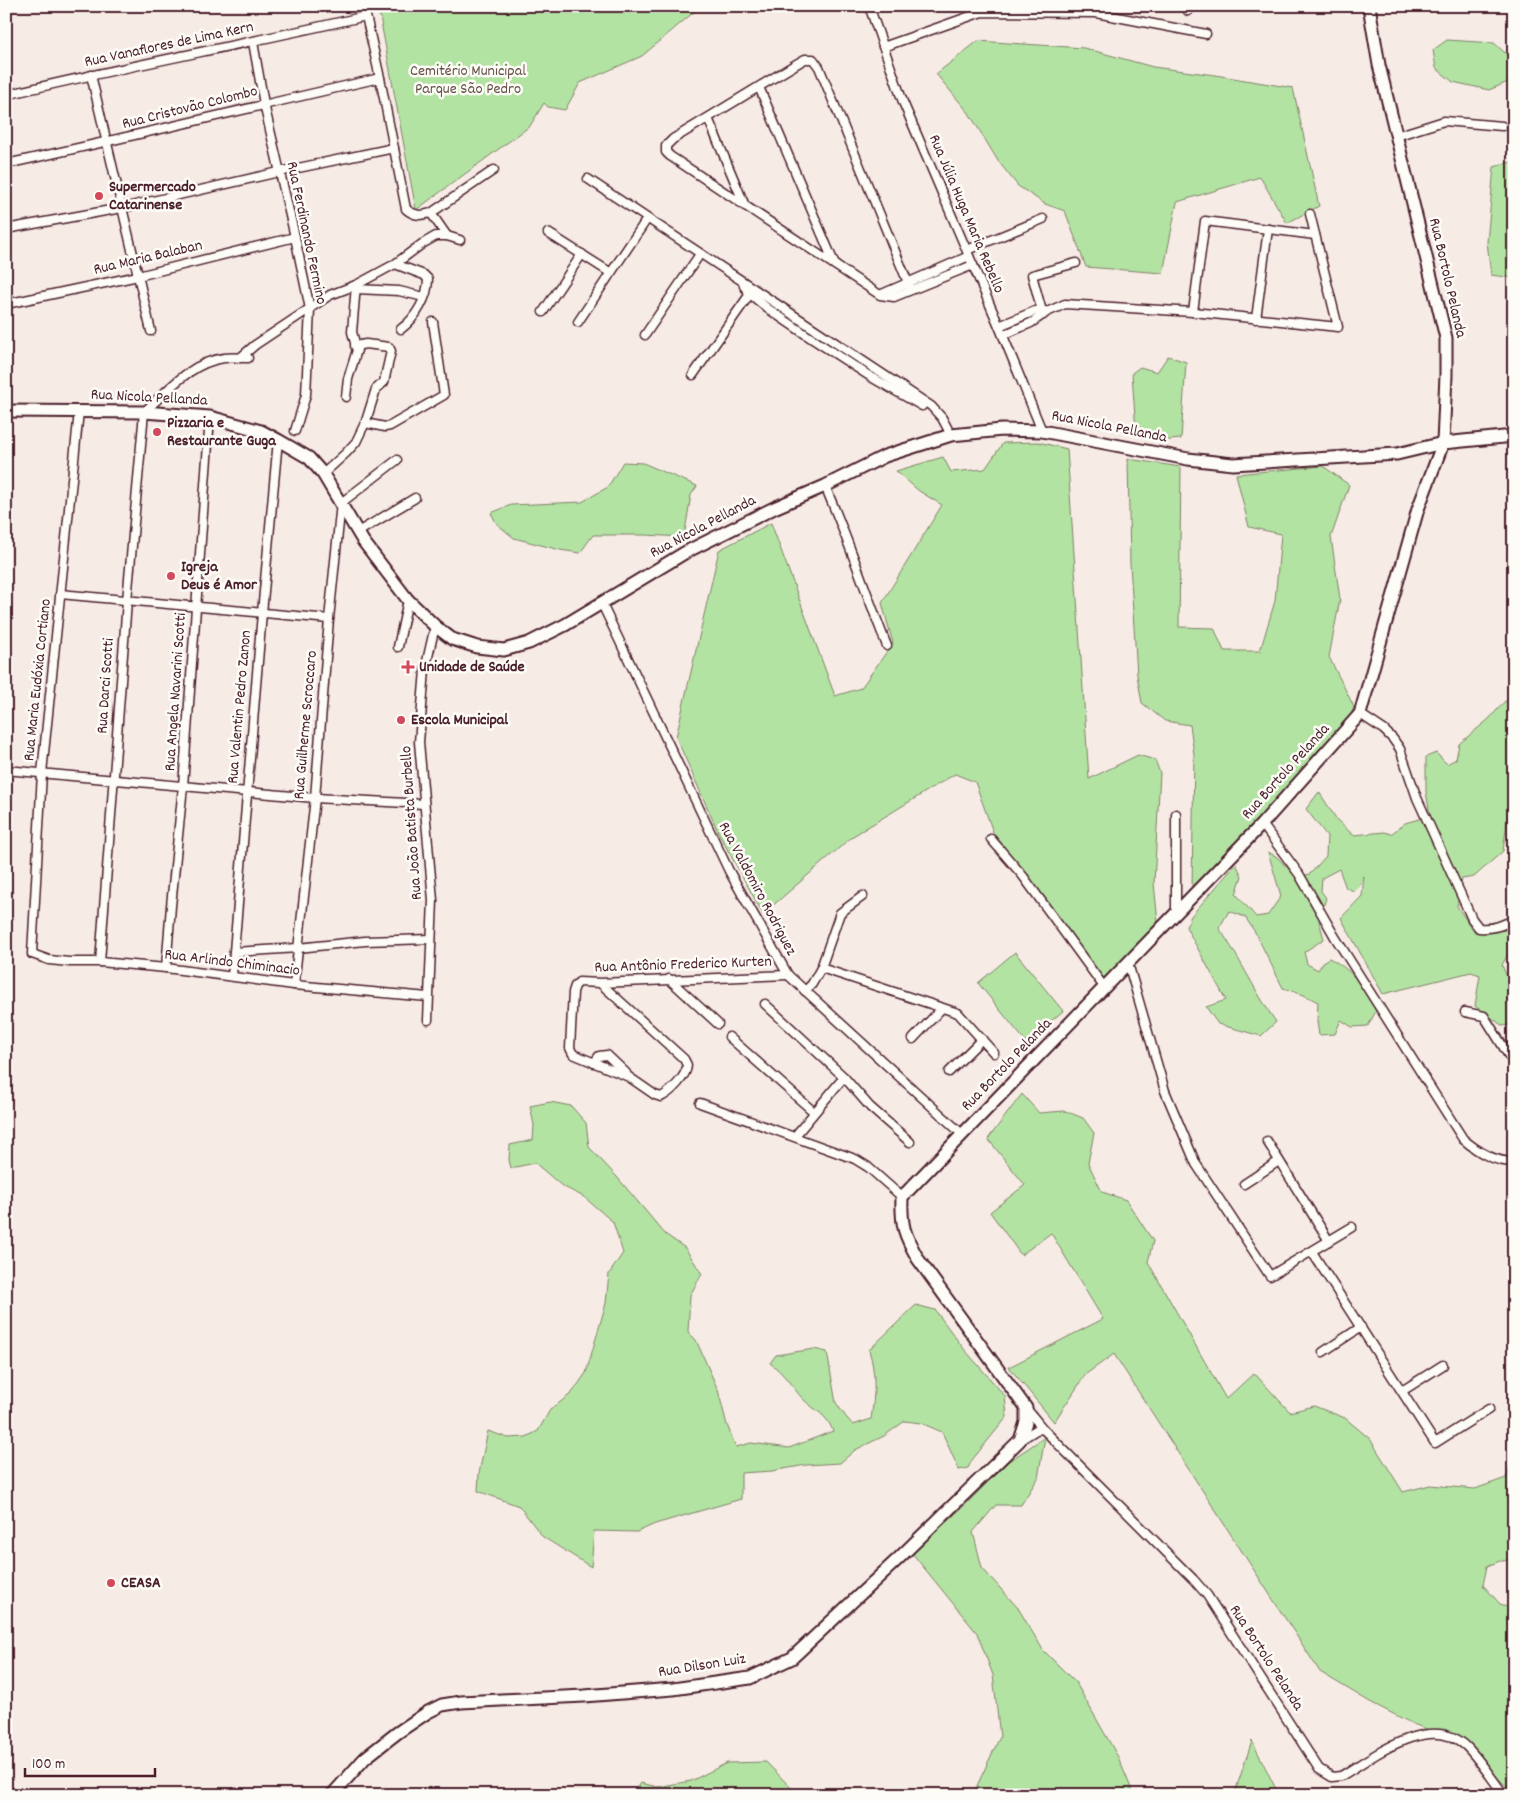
<svg xmlns="http://www.w3.org/2000/svg" width="1520" height="1801" font-family="Dekko,sans-serif">
  <rect width="100%" height="100%" fill="#f7ebe5"/>
  <filter id="ink" filterUnits="userSpaceOnUse"><feTurbulence type="fractalNoise" baseFrequency=".02" numOctaves="2"/><feDisplacementMap in="SourceGraphic" scale="10" xChannelSelector="R" yChannelSelector="G"/><feConvolveMatrix kernelMatrix="1 2 1 2 8 2 1 2 1" color-interpolation-filters="sRGB"/></filter>
  <g filter="url(#ink)">
    <g fill="#b3e3a3" stroke="#7e8167">
      <path d="M378 6H701L642 56 580 83 565 110 548 107 544 103 530 126 416 210Z"/>
      <path d="M1447 40 1494 43 1513 60 1508 82 1489 90 1453 82 1436 68 1433 50Z"/>
      <path d="M978 41 1084 48 1153 67 1215 75 1293 88 1319 206 1287 223 1260 177 1177 202 1163 273 1086 267 1065 211 1045 204 1018 186 998 161 969 113 936 74Z"/>
      <path d="M1514 161V278L1491 275 1487 242 1494 167Z"/>
      <path d="M1168 356 1186 362 1181 439 1159 441 1136 432 1132 373 1140 367 1157 372Z"/>
      <path d="M1038 442 1067 449 1089 779 1138 755 1155 760 1160 773 1154 883 1158 923 1105 983 993 832 975 782 955 774 853 836 763 914 719 834 676 737 719 550 771 523 835 696 861 688 893 643 882 603 942 505 919 491 896 471 943 457 951 472 985 469 1003 443Z"/>
      <path d="M1128 459 1181 467 1179 627 1214 628 1224 651H1260L1275 601 1281 534 1249 527 1236 474 1323 466 1349 485 1331 537 1340 599 1329 657 1354 707 1344 731 1280 801 1192 890 1194 754 1190 725 1165 721 1142 703 1137 675 1130 564Z"/>
      <path d="M623 462 643 463 697 486 691 495 684 537 645 535H593L580 553 560 550 514 538 497 524 491 513 511 505 582 502 608 487Z"/>
      <path d="M1505 701 1514 703V794L1508 814 1503 851 1474 877 1462 879 1457 906 1474 932 1510 930 1514 932V943L1502 965 1509 982 1514 990V1024L1503 1026 1475 1006 1480 975 1471 972 1383 994 1341 918 1362 896 1364 876 1359 886 1354 891 1346 888 1339 869 1322 878 1321 891 1326 898 1319 921 1324 939 1304 952 1307 964 1318 970 1324 961 1329 958C1356 972 1361 986 1376 1011L1368 1026 1352 1027 1341 1020 1335 1034 1319 1035 1317 1022 1318 1002 1304 995 1283 988 1255 932 1245 917 1229 911 1219 928C1240 958 1255 992 1276 1022L1261 1036 1218 1024 1206 1007 1226 1000 1186 927 1191 916 1236 864 1242 876 1236 894 1256 917 1268 915 1281 896 1268 852 1277 857 1296 877 1310 874 1326 856 1327 836 1306 809 1319 792 1337 820 1353 835 1385 832 1391 834 1405 823 1430 816 1426 791V757L1436 753 1447 764 1456 759 1459 744 1489 719Z"/>
      <path d="M1015 952 1063 1011 1026 1042 978 983Z"/>
      <path d="M1022 1094 1039 1113 1065 1111 1083 1118 1094 1133 1088 1163 1102 1192 1126 1200 1153 1241 1148 1262 1226 1399 1254 1373 1290 1412 1314 1406 1345 1418 1370 1439 1403 1492 1430 1485 1475 1489 1506 1478 1514 1456V1560L1500 1561 1487 1566 1483 1585 1500 1604 1514 1610V1795L1467 1744 1413 1724 1370 1702 1320 1672 1114 1354 1086 1374 1054 1422 1009 1367 1103 1319 1051 1233 1021 1255 990 1212 1025 1185 988 1139Z"/>
      <path d="M550 1102 571 1106 586 1123 589 1147 617 1177 665 1234 685 1248 702 1274 690 1295 688 1332 696 1340 718 1390 727 1425 736 1447 751 1443 789 1448 833 1431C826 1413 816 1412 803 1399 792 1387 784 1373 770 1363L776 1355 814 1349 827 1352 836 1403 846 1417 853 1425 871 1419C875 1395 876 1373 869 1350L916 1305 935 1310 964 1349 1005 1396 1007 1417 972 1460 968 1468 959 1470 942 1432 921 1423 905 1421 884 1436 855 1450 840 1463 806 1465 772 1471 741 1473V1499L655 1524 637 1532 594 1531 591 1567 543 1537 519 1506 478 1491 479 1473 488 1431 508 1438 526 1437 538 1431 550 1410 572 1393 586 1373 606 1303 609 1274 623 1253 613 1222 584 1197 562 1186 535 1163 511 1168 509 1160 510 1145 533 1140 534 1125 530 1106Z"/>
      <path d="M1045 1437 1038 1478 1021 1505H996L973 1532 982 1568 1018 1608 1043 1650 1076 1683 1118 1757 1134 1795H977L975 1790 1000 1737 993 1675 977 1633 912 1553 964 1506 1009 1461Z"/>
      <path d="M1252 1741 1278 1793V1795H1234Z"/>
      <path d="M766 1762 798 1795H633L641 1783 657 1787 691 1781 727 1763Z"/>
    </g>
    <g fill="none" stroke-linecap="round" stroke-linejoin="round">
      <defs>
        <g id="street">
          <path d="M869 6 903 102 999 326 1042 431"/>
          <path d="M1187 6 1188 11"/>
          <path d="M253 42 264 104 295 237 310 309 306 395 295 431"/>
          <path d="M883 47 982 12 1096 13 1206 34"/>
          <path d="M91 75 151 331"/>
          <path d="M759 87 835 265"/>
          <path d="M6 95C126 66 246 44 366 16L380 78 406 209C414 216 421 216 431 213L447 236"/>
          <path d="M708 118 745 206"/>
          <path d="M1396 136 1444 121 1502 126"/>
          <path d="M6 164C131 137 256 106 380 78"/>
          <path d="M588 179 931 406 942 418 951 435"/>
          <path d="M431 213 494 170"/>
          <path d="M6 229 122 208 279 172 394 148"/>
          <path d="M548 233 611 273"/>
          <path d="M967 250 1043 219"/>
          <path d="M395 264 424 275 428 279C428 297 416 318 401 329"/>
          <path d="M744 286 750 294 767 308 811 338 871 377 922 406"/>
          <path d="M356 289 399 291 424 297"/>
          <path d="M911 290 819 67 813 59H805L798 63 673 139 666 146V152L670 156 880 295 894 297 973 265"/>
          <path d="M882 294 969 256"/>
          <path d="M6 304 138 276 295 237"/>
          <path d="M543 312 582 254"/>
          <path d="M1193 312 1205 221 1315 235"/>
          <path d="M1043 315 1032 275 1076 263"/>
          <path d="M1256 319 1268 229"/>
          <path d="M578 322 647 219"/>
          <path d="M999 326 1035 311H1045"/>
          <path d="M645 335 700 254"/>
          <path d="M1003 335 1031 323 1047 312 1065 304 1193 312 1338 327 1310 214"/>
          <path d="M240 358 255 345 330 295 356 285 395 264 422 244 436 236H447L460 240"/>
          <path d="M693 375 752 291"/>
          <path d="M346 397 348 379 357 350 352 332 356 285"/>
          <path d="M79 411 42 773 32 954 49 960 69 962H100L166 968 294 985 428 997"/>
          <path d="M365 423 385 427 390 426 444 395 433 322"/>
          <path d="M323 474 346 453 356 442 366 421 376 389 384 382 391 351 389 347 366 344 355 346"/>
          <path d="M825 486C848 539 866 593 887 646"/>
          <path d="M358 532 415 498"/>
          <path d="M60 594 329 619"/>
          <path d="M601 602 729 871 788 975 962 1134"/>
          <path d="M398 647 408 600"/>
          <path d="M1360 714 1384 730 1393 739 1400 749 1417 798 1472 919 1479 928C1493 929 1502 926 1514 919"/>
          <path d="M6 770 315 798 424 804"/>
          <path d="M1176 814V913"/>
          <path d="M1262 824 1299 874 1335 937 1463 1139C1478 1152 1494 1162 1514 1162"/>
          <path d="M991 839 1023 876 1104 987"/>
          <path d="M234 952 298 948 365 941 431 939"/>
          <path d="M100 962 127 601 144 412C167 391 191 362 224 358 232 357 240 358 248 358"/>
          <path d="M1128 963 1165 1091 1196 1164 1270 1276 1352 1227"/>
          <path d="M166 968 171 906 183 786 210 417"/>
          <path d="M821 968 840 913 863 896"/>
          <path d="M232 976 262 613 278 440"/>
          <path d="M669 979 718 1024"/>
          <path d="M600 983 684 1059 687 1065C687 1076 671 1092 661 1097L655 1095 629 1077 573 1054 570 1048 573 992 575 986 579 982 600 983 788 975"/>
          <path d="M294 985 315 798 329 619 341 503 397 460"/>
          <path d="M805 991 812 984 821 968 958 1013 994 1053"/>
          <path d="M765 1004 844 1077 870 1107 910 1142"/>
          <path d="M1465 1012 1484 1016 1514 1064"/>
          <path d="M428 1020 433 900 419 742 425 670 435 626"/>
          <path d="M729 1037 814 1112"/>
          <path d="M913 1039 942 1008"/>
          <path d="M594 1063 599 1056 607 1055 626 1073"/>
          <path d="M949 1072 982 1039"/>
          <path d="M700 1103 855 1159 868 1167 902 1197"/>
          <path d="M795 1136 844 1077"/>
          <path d="M1267 1141 1329 1241"/>
          <path d="M1244 1184 1279 1161"/>
          <path d="M1312 1252 1435 1443 1489 1409"/>
          <path d="M1323 1352 1361 1327"/>
          <path d="M1402 1391 1443 1365"/>
          <path d="M1026 1408 1043 1429 1193 1579 1207 1595 1319 1769 1332 1777 1341 1776C1373 1757 1430 1712 1466 1746 1480 1760 1492 1779 1504 1795"/>
          <path d="M1020 1440 1036 1430 1043 1429"/>
        </g>
        <g id="secondary">
          <path d="M6 411 144 412 210 417 261 431 278 440 309 458 323 474 363 541 408 600 435 626 452 639 477 647 504 650 529 643 565 625 686 552 774 508 825 486 885 456 951 435 1002 430 1042 431 1188 459 1233 464 1397 454 1443 443 1514 436"/>
          <path d="M332 1795 365 1758 397 1733 428 1712 442 1705 461 1702 584 1696 673 1689 750 1678 792 1658 899 1558 1020 1440 1026 1422V1408L918 1259C904 1234 901 1226 902 1197L1262 824 1360 714 1418 509 1443 443 1446 375V338L1379 65 1369 6"/>
        </g>
      </defs>
      <use href="#street" stroke="#4a1f2b" stroke-width="11"/>
      <use href="#secondary" stroke="#4a1f2b" stroke-width="15"/>
      <use href="#street" stroke="#fdfcf7" stroke-width="8"/>
      <use href="#secondary" stroke="#fdfcf7" stroke-width="11"/>
    </g>
  </g>
  <g fill="#d1495b" stroke="#fdfcf7" stroke-width="2">
    <circle cx="99" cy="196" r="5"/>
    <circle cx="157" cy="432" r="5"/>
    <circle cx="171" cy="576" r="5"/>
    <path d="M405.5 659.5h5v5h5v5h-5v5h-5v-5h-5v-5h5z"/>
    <circle cx="401" cy="720" r="5"/>
    <circle cx="111" cy="1583" r="5"/>
  </g>
  <g text-anchor="middle" dominant-baseline="central" stroke-width="5" stroke-linejoin="round" paint-order="stroke">
    <g font-size="16" fill="#4a1f2b" stroke="#fdfcf7">
      <text transform="translate(169 45) rotate(-12)">Rua Vanaflores de Lima Kern</text>
      <text transform="translate(190 108) rotate(-14)">Rua Cristovão Colombo</text>
      <text transform="translate(966 214) rotate(67)">Rua Júlia Huga Maria Rebello</text>
      <text transform="translate(306 233) rotate(78)">Rua Ferdinando Fermino</text>
      <text transform="translate(148 258) rotate(-13)">Rua Maria Balaban</text>
      <text transform="translate(1447 278) rotate(77)">Rua Bortolo Pelanda</text>
      <text transform="translate(149 398) rotate(3)">Rua Nicola Pellanda</text>
      <text transform="translate(1109 427) rotate(11)">Rua Nicola Pellanda</text>
      <text transform="translate(703 527) rotate(-28)">Rua Nicola Pellanda</text>
      <text transform="translate(38 680) rotate(-84)">Rua Maria Eudóxia Cortiano</text>
      <text transform="translate(106 686) rotate(-86)">Rua Darci Scotti</text>
      <text transform="translate(176 692) rotate(-86)">Rua Angela Navarini Scotti</text>
      <text transform="translate(240 707) rotate(-85)">Rua Valentin Pedro Zanon</text>
      <text transform="translate(306 725) rotate(-85)">Rua Guilherme Scroccaro</text>
      <text transform="translate(1286 772) rotate(-48)">Rua Bortolo Pelanda</text>
      <text transform="translate(412 823) rotate(-94)">Rua João Batista Burbello</text>
      <text transform="translate(757 889) rotate(62)">Rua Valdomiro Rodriguez</text>
      <text transform="translate(232 963) rotate(7)">Rua Arlindo Chiminacio</text>
      <text transform="translate(683 965) rotate(-2)">Rua Antônio Frederico Kurten</text>
      <text transform="translate(1007 1065) rotate(-46)">Rua Bortolo Pelanda</text>
      <text transform="translate(1266 1658) rotate(57)">Rua Bortolo Pelanda</text>
      <text transform="translate(702 1666) rotate(-9)">Rua Dilson Luiz</text>
    </g>
    <g font-size="16" fill="#645049" stroke="#fdfcf7">
      <text x="468" y="71">Cemitério Municipal<tspan x="468" dy="18">Parque São Pedro</tspan></text>
    </g>
    <g font-size="16" font-weight="bold" fill="#4a1f2b" stroke="#fdfcf7" text-anchor="start">
      <text x="109" y="187">Supermercado<tspan x="109" dy="18">Catarinense</tspan></text>
      <text x="167" y="423">Pizzaria e<tspan x="167" dy="18">Restaurante Guga</tspan></text>
      <text x="181" y="567">Igreja<tspan x="181" dy="18">Deus é Amor</tspan></text>
      <text x="419" y="667">Unidade de Saúde</text>
      <text x="411" y="720">Escola Municipal</text>
      <text x="121" y="1583">CEASA</text>
    </g>
  </g>
  <rect width="1520" height="1801" fill="none" stroke="#fdfcf7" stroke-width="25"/>
  <rect x="12" y="12" width="1495" height="1776" fill="none" stroke="#4a1f2b" stroke-width="2" filter="url(#ink)"/>
  <path d="M25 1768v8h130v-8" fill="none" stroke="#4a1f2b" stroke-width="2.5"/>
  <text x="32" y="1768" font-size="15" fill="#4a1f2b" stroke="#fdfcf7" stroke-width="4" paint-order="stroke">100 m</text>
</svg>
